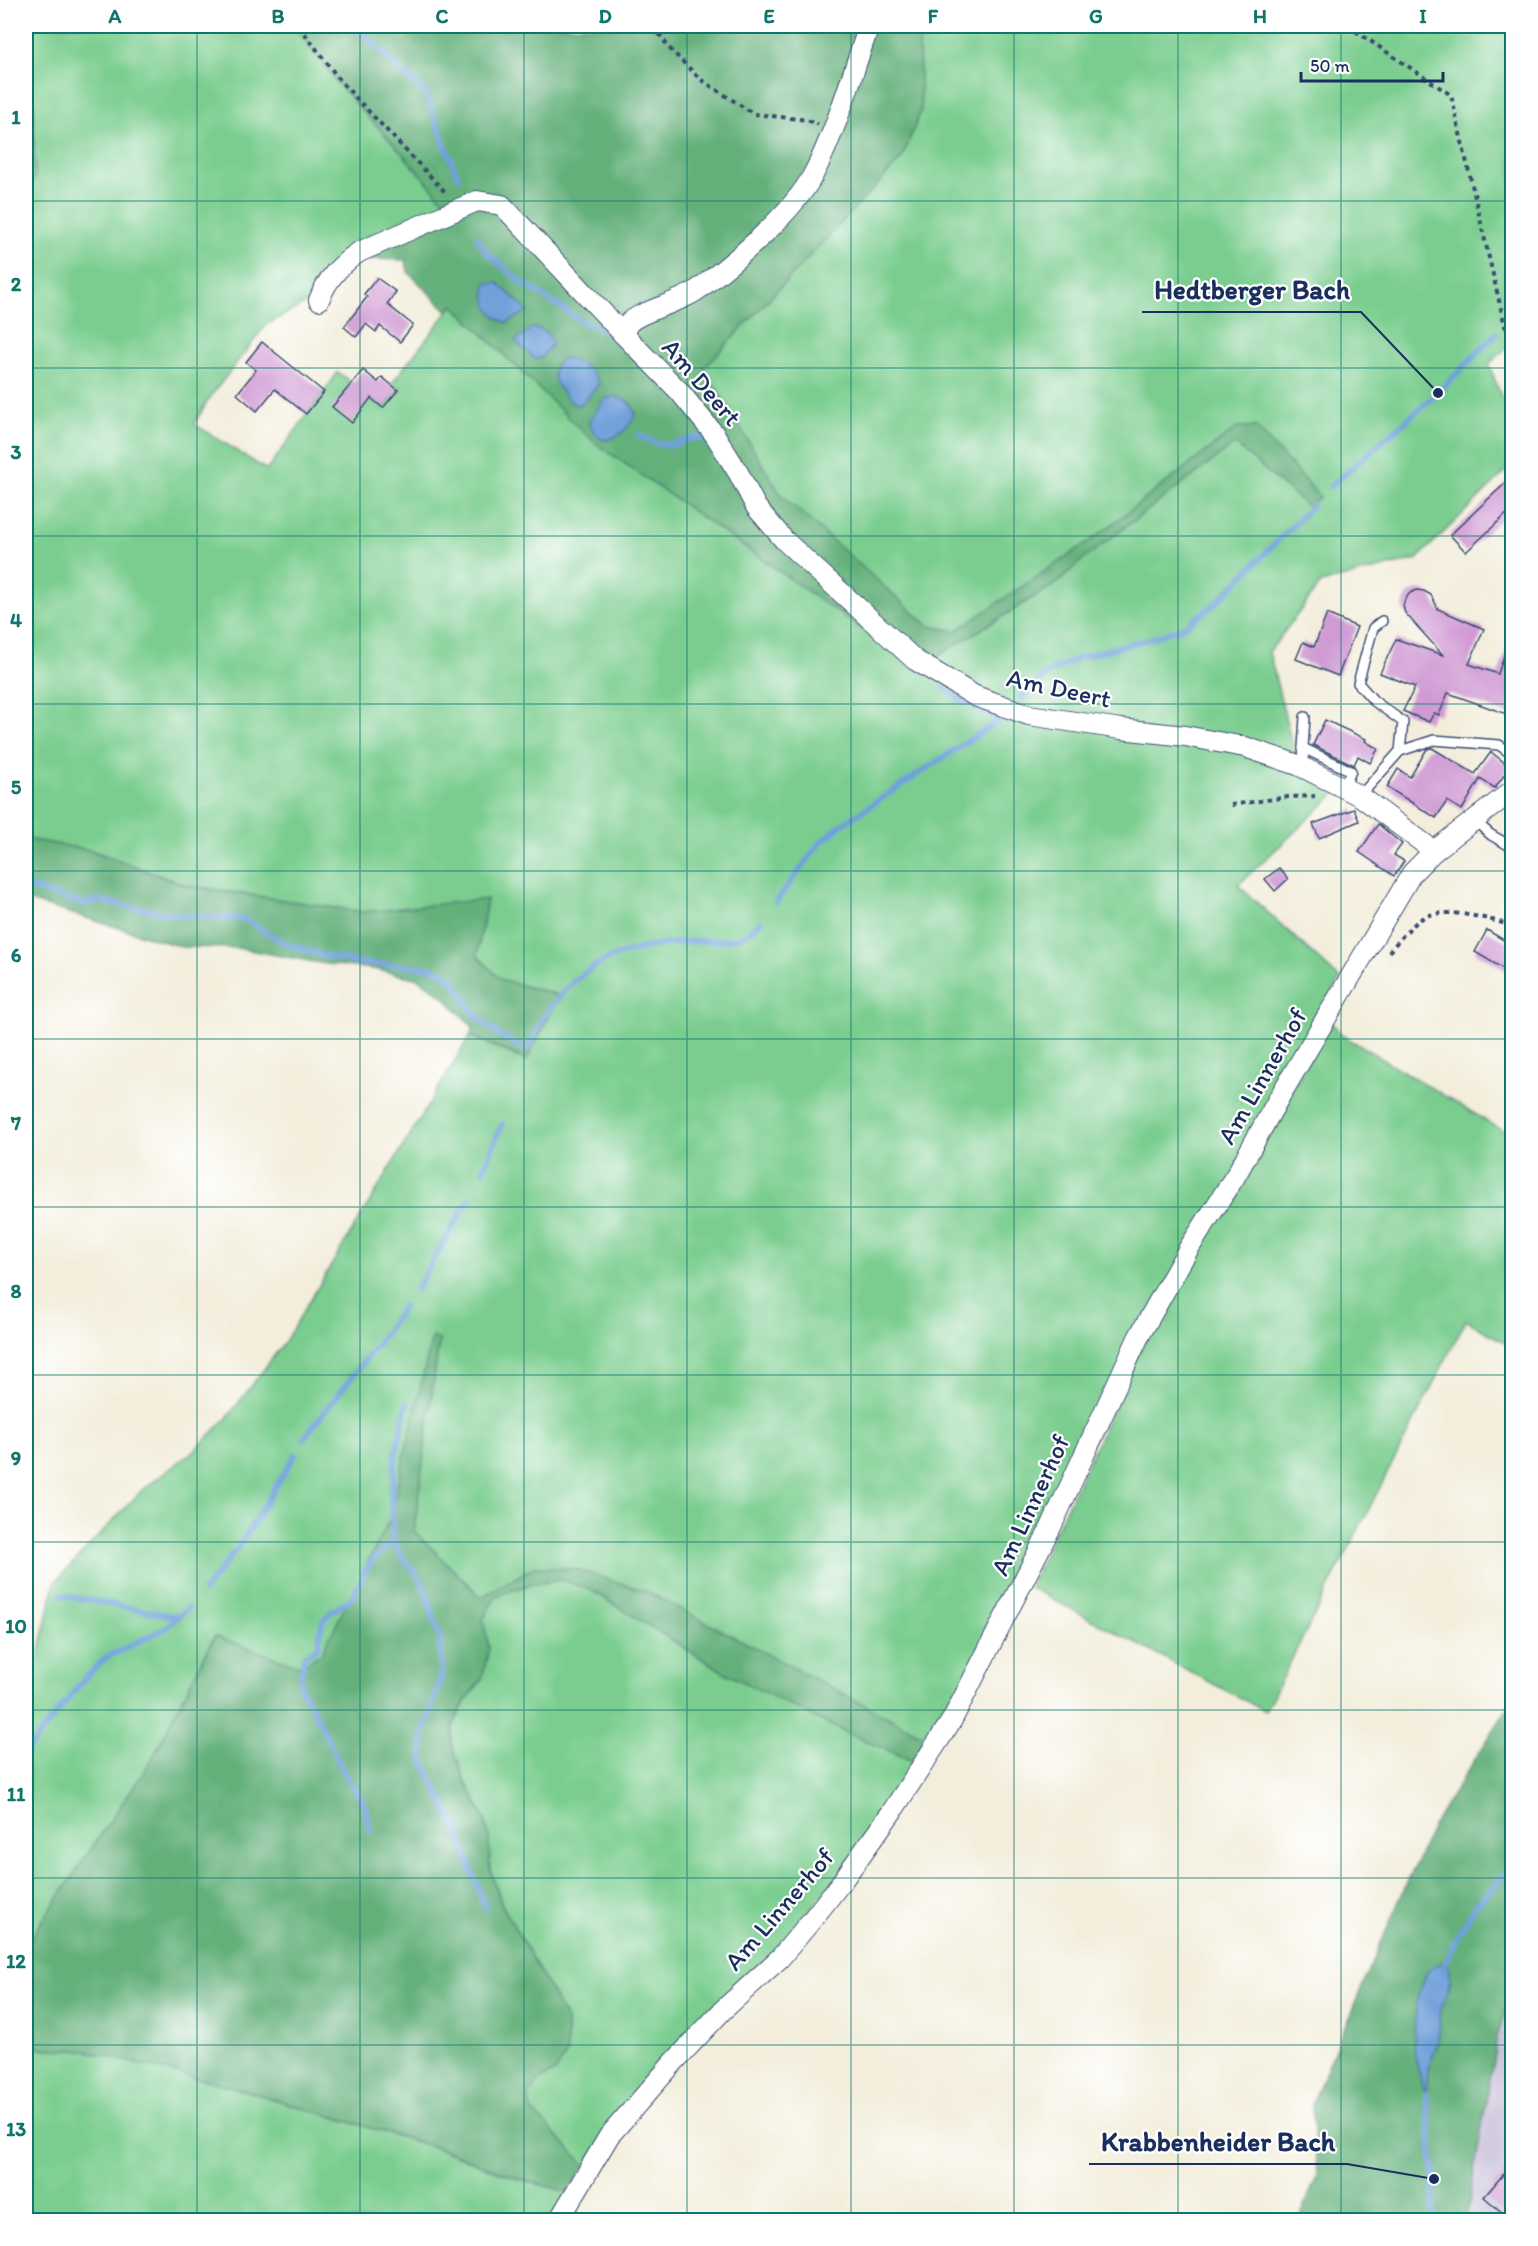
<svg xmlns="http://www.w3.org/2000/svg" width="1538" height="2246" font-family="Itim,sans-serif">
  <rect width="100%" height="100%" fill="#fff"/>
  <filter id="ink" filterUnits="userSpaceOnUse"><feTurbulence type="fractalNoise" baseFrequency=".0167" numOctaves="2"/><feDisplacementMap in="SourceGraphic" scale="12" xChannelSelector="R" yChannelSelector="G"/><feConvolveMatrix kernelMatrix="1 2 1 2 8 2 1 2 1" color-interpolation-filters="sRGB"/></filter>
  <filter id="wash" filterUnits="userSpaceOnUse"><feTurbulence type="fractalNoise" baseFrequency=".008" numOctaves="4" result="noise"/><feDisplacementMap in="SourceGraphic" scale="24" xChannelSelector="R" yChannelSelector="G"/><feGaussianBlur stdDeviation="1.35" result="paint"/><feColorMatrix in="noise" values="0 0 0 0 0 0 0 0 0 0 0 0 0 0 0 0 0 1.4 0 .05"/><feComposite in="paint" operator="in"/></filter>
  <g filter="url(#wash)">
    <rect width="100%" height="100%" fill="#f3eedc"/>
    <path fill="#c8bfd8" d="M1512 1990V2220H1466L1497 2037Z"/>
    <g fill="#7acd8f" stroke="#4a7e76" stroke-width="1.5">
      <path d="M26 26H294L337 83 400 151 449 207 360 246 312 300 266 325 210 397 194 424 267 470 338 372 383 408 400 390 392 383 453 305 594 442 902 657 981 704 1244 749 1338 791 1238 885 1340 979 932 1740 645 1591 575 1569 481 1597 414 1531 439 1341 393 1534 323 1652 302 1667 214 1636 151 1761 26 1945V1671L38 1659 55 1582 141 1491 196 1449 227 1418 286 1340 470 1036 527 1061 559 995 498 979 477 955 487 900 363 912 187 885 91 850 26 839V197L34 178V102L26 88Z"/>
      <path d="M929 26H1512V342L1489 364 1512 426V465L1417 559 1321 583 1269 652 1296 760 1010 704 929 661 1058 583 1082 560 1235 444 1308 507 1319 496 1256 427H1238L1093 539 956 631 929 626 781 496 704 368 902 158 921 109 919 43Z"/>
      <path d="M1331 1022 1342 1035 1512 1136V1347L1466 1320 1265 1711 1029 1587 1146 1339Z"/>
      <path d="M561 1580 591 1590 724 1672 839 1729 915 1762 868 1838 793 1931 585 2165 529 2108V2095L537 2082 556 2071 567 2053V2020L502 1904 490 1869 489 1836 484 1816 464 1778 452 1743 454 1724 467 1699 482 1680 489 1648 483 1620 496 1595 530 1585Z"/>
      <path d="M35 2048 86 2051 226 2085 436 2148 518 2179 569 2192 554 2220H26V2052Z"/>
    </g>
    <g fill="#63b07a" stroke="#3f706c" stroke-width="1.5">
      <path d="M294 26H929L919 43 921 110 902 158 704 368 781 495 929 626 956 631 1093 539 1238 427H1256L1320 497 1308 507 1235 444 1082 560 1058 582 929 661 892 650 594 442 453 305 447 311 408 272 406 260 369 259 366 252 449 207 400 151 337 83Z"/>
      <path d="M26 90 34 102 35 177 26 196Z"/>
      <path d="M26 839 90 850 187 886 364 912 487 899 477 955 500 979 559 996 526 1059 470 1036 473 1027 443 996 419 979 374 969 326 964 237 948 182 947 26 900Z"/>
      <path d="M432 1337 439 1340 414 1531 481 1597 534 1567 575 1569 646 1591 932 1740 916 1762 838 1729 724 1672 591 1590 562 1580 530 1584 496 1596 483 1620 489 1648 482 1679 466 1699 453 1725 452 1744 464 1779 484 1817 489 1837 490 1870 502 1905 567 2021V2054L556 2071 539 2081 529 2095 530 2108 585 2165 568 2192 517 2178 439 2148 226 2085 86 2051 35 2048 26 2052V1945L151 1761 215 1636 302 1667 322 1652 389 1521Z"/>
      <path d="M1512 1701V1990L1497 2037 1466 2220H1299L1317 2176 1312 2103 1402 1894 1434 1824Z"/>
    </g>
    <g fill="#71a0da" stroke="#46689c" stroke-width="1.5">
      <path d="M486 283H498L528 311 507 323C489 316 483 301 486 283Z"/>
      <path d="M532 328C543 328 550 333 552 344L541 358 535 359 515 341Z"/>
      <path d="M563 358C577 359 595 370 599 384L583 403 576 405C569 402 566 397 562 392 552 379 549 369 563 358Z"/>
      <path d="M615 396 629 402 636 413C629 428 620 439 602 440L593 431 589 422 604 399Z"/>
      <path d="M1446 1962 1450 1969V1980L1439 2015 1438 2042 1428 2069 1426 2093C1423 2084 1420 2075 1417 2066 1412 2045 1414 1985 1429 1970 1434 1965 1439 1964 1446 1962Z"/>
    </g>
    <g fill="none" stroke-linecap="round" stroke-linejoin="round">
      <g stroke="#71a0da" stroke-width="6">
        <path d="M354 26 425 93 458 177"/>
        <path d="M477 238 487 253 517 279 585 323 605 330 620 345"/>
        <path d="M639 435C646 438 653 443 661 444 680 448 687 432 712 440"/>
        <path d="M1331 486 1438 393 1496 334"/>
        <path d="M1021 699 1049 672 1081 657 1156 637 1184 627 1215 604 1312 506"/>
        <path d="M26 886 83 904 97 900 174 915 244 919 285 943 321 955 360 963 433 968 451 977 478 1018 498 1034 521 1047H531C535 1036 539 1023 546 1014 582 961 626 946 687 942 705 940 730 943 746 934 751 931 756 926 760 922"/>
        <path d="M776 902 819 844 840 826 1001 719 962 701 943 687"/>
        <path d="M483 1171 502 1124"/>
        <path d="M416 1290 469 1199"/>
        <path d="M407 1403 396 1452 391 1497 393 1542 404 1560 412 1568 421 1581 426 1593 440 1637 442 1663 441 1678 423 1735 422 1759 459 1835 486 1909"/>
        <path d="M304 1438 376 1346 404 1306"/>
        <path d="M204 1591 240 1545 295 1455"/>
        <path d="M61 1595 179 1617"/>
        <path d="M26 1752 84 1679 105 1658 166 1628 188 1608"/>
        <path d="M370 1831 364 1804 345 1775 313 1709 300 1687 304 1656 318 1647 322 1622 331 1612 353 1597 365 1571 375 1558 393 1542"/>
        <path d="M1446 1962 1459 1933 1476 1905 1512 1867"/>
        <path d="M1426 2093 1434 2179 1433 2220"/>
      </g>
    </g>
    <g id="blocks">
      <g fill="#d09bd4">
        <path d="M377 278 396 292 387 304 413 325 400 342 380 326 376 332 366 324 356 337 344 327 367 297 364 294Z"/>
        <path d="M262 342 324 392 306 414 275 389 257 411 237 394 256 370 246 362Z"/>
        <path d="M363 370 378 382 382 377 398 390 383 408 371 398 352 423 332 407Z"/>
        <path d="M1512 477V509L1466 552 1450 535Z"/>
        <path d="M1417 590 1424 591 1431 595 1438 609 1484 629 1469 664 1498 674 1509 640 1512 641V716L1448 693 1439 715 1434 713 1429 722 1403 711 1415 687 1380 673 1396 639 1443 655 1405 613 1403 606 1405 599 1410 593Z"/>
        <path d="M1327 614 1357 627 1338 676 1296 659 1303 642 1314 647Z"/>
        <path d="M1325 720 1366 739 1365 741 1378 749 1370 763 1358 756 1354 765 1313 745Z"/>
        <path d="M1432 748 1475 774 1491 752 1510 767 1495 788 1480 779 1462 810 1447 801 1436 818 1387 787 1398 769 1410 777 1427 749Z"/>
        <path d="M1354 809 1359 821 1319 838 1313 824Z"/>
        <path d="M1378 824 1402 844 1394 855 1404 861 1394 876 1359 852Z"/>
        <path d="M1279 868 1288 879 1275 891 1265 879Z"/>
        <path d="M1487 930 1512 945V974L1475 952Z"/>
        <path d="M1512 2164V2220H1511L1484 2197Z"/>
      </g>
    </g>
  </g>
  <g filter="url(#ink)">
    <use href="#blocks" fill-opacity="0" stroke="#3b4c71" stroke-width="1.5"/>
    <g fill="none" stroke-linecap="round" stroke-linejoin="round">
      <defs>
        <g id="service">
          <path d="M1303 748 1305 717"/>
          <path d="M1400 751 1434 740 1499 745 1512 754"/>
          <path d="M1305 768 1303 748 1351 771 1344 788"/>
          <path d="M1360 796 1400 751 1403 722 1374 701 1358 683 1373 628 1382 621"/>
          <path d="M1474 820 1491 835 1512 847"/>
        </g>
        <g id="minor">
          <path d="M869 26C852 74 837 129 813 175 793 213 734 262 700 288 681 303 645 309 630 322 627 325 625 330 623 334L679 391 715 435 739 474 756 507 785 541 915 660 975 696 1029 715 1121 729 1185 736 1245 747 1298 765 1360 796 1434 851"/>
          <path d="M319 300C327 279 340 265 359 252L477 201 502 205 623 334"/>
          <path d="M559 2220 609 2136 674 2062 723 2010 780 1958 811 1921 840 1884 891 1813 952 1720 1051 1527 1138 1338 1189 1248 1236 1175 1280 1096 1412 873 1434 851 1512 791"/>
        </g>
      </defs>
      <use href="#service" stroke="#3b4c71" stroke-width="12"/>
      <use href="#minor" stroke="#3b4c71" stroke-width="22"/>
      <g stroke="#3b4c71" stroke-width="4" stroke-dasharray="4.5 4.5" stroke-linecap="butt">
        <path d="M299 26 342 83 447 194"/>
        <path d="M654 26 669 48 700 79 754 114 807 120 818 124"/>
        <path d="M1348 26 1451 95 1505 326 1512 336"/>
        <path d="M1231 805 1288 797 1315 796"/>
        <path d="M1389 952C1399 940 1408 928 1421 919 1441 905 1491 919 1512 926"/>
      </g>
      <use href="#service" stroke="#fff" stroke-width="9"/>
      <use href="#minor" stroke="#fff" stroke-width="20"/>
    </g>
  </g>
  <path fill="none" stroke="#0f766e" stroke-width="1.5" stroke-opacity="0.55" d="M197 26V2220M360 26V2220M524 26V2220M687 26V2220M851 26V2220M1014 26V2220M1178 26V2220M1341 26V2220M26 201H1512M26 368H1512M26 536H1512M26 704H1512M26 871H1512M26 1039H1512M26 1207H1512M26 1375H1512M26 1542H1512M26 1710H1512M26 1878H1512M26 2045H1512"/>
  <g text-anchor="middle" dominant-baseline="central" stroke-width="4.5" stroke-linejoin="round" paint-order="stroke">
    <g font-size="26" fill="#1b2f5e" stroke="#fff">
      <text transform="translate(702 382) rotate(49)">Am Deert</text>
      <text transform="translate(1059 688) rotate(12)">Am Deert</text>
      <text transform="translate(1262 1076) rotate(-60)">Am Linnerhof</text>
      <text transform="translate(1030 1505) rotate(-65)">Am Linnerhof</text>
      <text transform="translate(779 1909) rotate(-49)">Am Linnerhof</text>
    </g>
  </g>
  <path fill="none" stroke="#1b2f5e" stroke-width="2" d="M1438 393L1361 312H1142M1434 2179L1347 2164H1089"/>
  <g fill="#1b2f5e" stroke="#fff" stroke-width="2">
    <circle cx="1438" cy="393" r="6"/>
    <circle cx="1434" cy="2179" r="6"/>
  </g>
  <g font-size="27" text-anchor="middle" font-weight="bold" fill="#1b2f5e" stroke="#fff" stroke-width="4.5" stroke-linejoin="round" paint-order="stroke">
    <text x="1252" y="299">Hedtberger Bach</text>
    <text x="1218" y="2151">Krabbenheider Bach</text>
  </g>
  <rect width="1538" height="2246" fill="none" stroke="#fff" stroke-width="66"/>
  <path d="M1301 72v9h142v-9" fill="none" stroke="#1b2f5e" stroke-width="3"/>
  <text x="1310" y="72" font-size="18" fill="#1b2f5e" stroke="#ffffff" stroke-width="4.5" paint-order="stroke">50 m</text>
  <rect x="33" y="33" width="1472" height="2180" fill="none" stroke="#0f766e" stroke-width="2"/>
  <g font-size="20" text-anchor="middle" font-weight="bold" fill="#0f766e">
    <text x="115" y="23">A</text>
    <text x="278" y="23">B</text>
    <text x="442" y="23">C</text>
    <text x="605" y="23">D</text>
    <text x="769" y="23">E</text>
    <text x="933" y="23">F</text>
    <text x="1096" y="23">G</text>
    <text x="1260" y="23">H</text>
    <text x="1423" y="23">I</text>
    <text x="16" y="124">1</text>
    <text x="16" y="291">2</text>
    <text x="16" y="459">3</text>
    <text x="16" y="627">4</text>
    <text x="16" y="794">5</text>
    <text x="16" y="962">6</text>
    <text x="16" y="1130">7</text>
    <text x="16" y="1298">8</text>
    <text x="16" y="1465">9</text>
    <text x="16" y="1633">10</text>
    <text x="16" y="1801">11</text>
    <text x="16" y="1968">12</text>
    <text x="16" y="2136">13</text>
  </g>
</svg>
